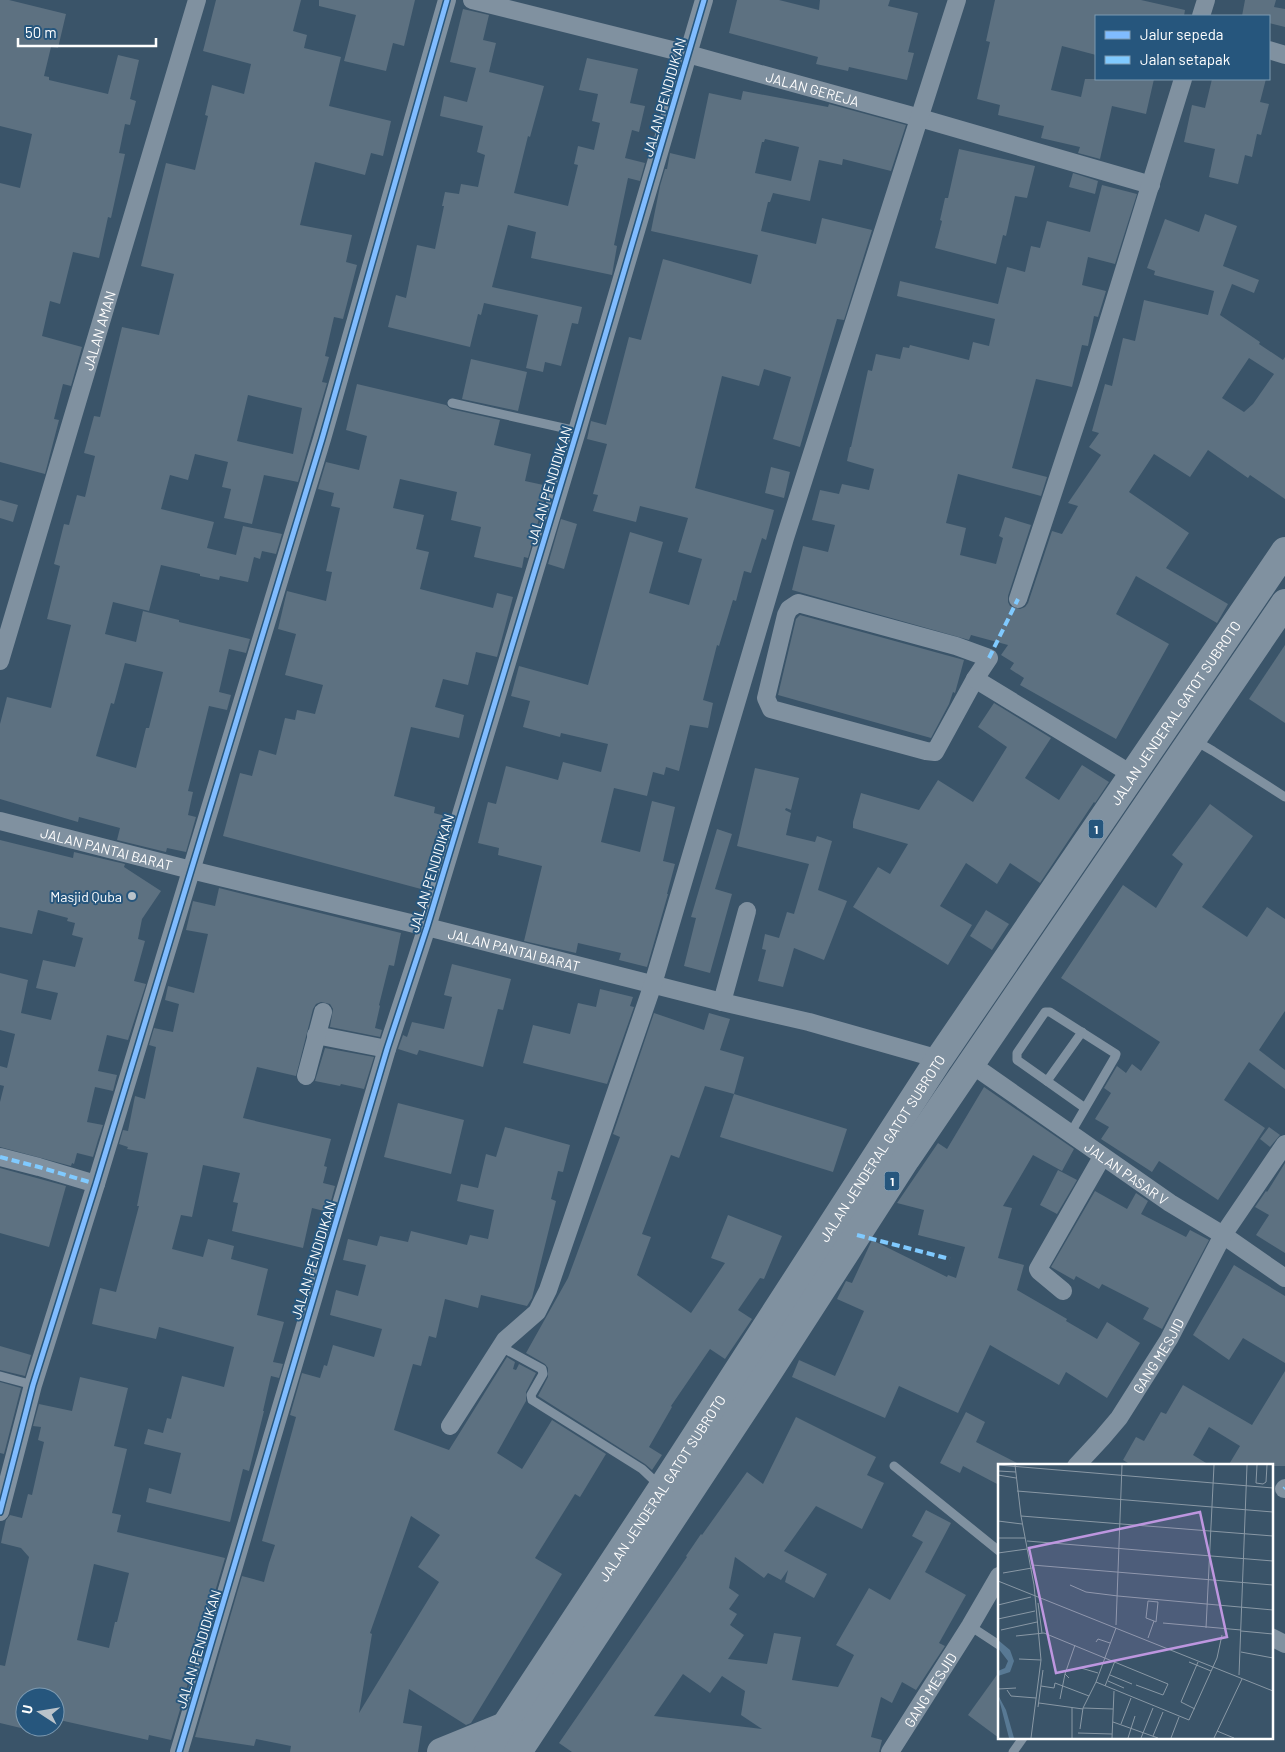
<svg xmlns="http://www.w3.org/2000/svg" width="1285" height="1752" font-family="Barlow,sans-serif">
  <rect width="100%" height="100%" fill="#3a5469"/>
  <g fill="#5d7181" fill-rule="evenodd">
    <path d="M0 0H9L66 14 58 48 51 47 44 76 49 77V80L108 94 118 55 139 60 130 99 136 101 130 125 125 124 119 153 125 154 111 218 108 217 99 258 73 252 60 304 50 301 42 336 82 347 71 386 63 384 54 419 59 420 45 474 0 462V183L20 188 32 134 0 126Z"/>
    <path d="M216 0H301L293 31 307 35 304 48 341 57 329 106 391 121 383 156 371 153 365 175 315 162 300 225 352 235 346 262 357 265 343 319 334 317 325 356 329 357 322 382 327 383 298 482 264 475 252 524 224 518 231 489 222 487 228 462 195 454 188 480 170 475 161 509 214 522 207 548 236 555 243 526 282 534 276 554 262 551 260 559 254 557 248 582 220 576 219 580 200 576V574L161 565 149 611 113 602 105 634 136 642 143 611 179 620V622L250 639 246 653 229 649 219 692 231 695 227 710 209 706 188 791 193 792 188 815 196 817 186 852 167 848 166 852 117 840 120 828 79 817 78 822 0 799V724L7 697 51 708 71 625 47 619 60 566 54 564 64 524 69 525 77 495 85 497 95 456 84 453 94 416 100 417 122 327 159 335 174 274 141 266 166 163 195 170 208 116 205 115 212 85 244 94 251 64 203 51ZM248 395 302 408 293 454 237 441ZM125 663 163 672 149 728H146L136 768 96 756 111 703 114 704Z"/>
    <path d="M319 0H415L404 46 393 43 386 71 344 61 356 15 319 6Z"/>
    <path d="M737 0H779L819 10 820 0H890L888 6 918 13 908 52 914 53 907 80 849 67 848 71 816 64 818 57 729 33Z"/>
    <path d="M995 0H1141L1185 10 1184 16H1096V55L1062 46 1051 90 1081 97 1085 79H1154L1146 114 1112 106 1100 159 1078 153 1080 147 1041 138 1044 126 998 115 1000 105 977 99 990 42 986 41Z"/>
    <path d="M1245 0H1276L1274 7 1285 9V27L1269 23V16H1242Z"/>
    <path d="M463 9 489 15 483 40 496 43 489 72 544 86 530 137 528 136 514 193 568 206 578 165 574 164 578 146 594 150 600 123 592 121 598 94 579 90 587 58 638 69 630 103 645 106 639 132 632 130 625 158 645 163 640 181 628 178 614 245 617 246 612 275 531 258 536 232 508 225 492 287 582 307 578 324 572 323 561 366 545 362 543 372 526 368 538 315 484 303 481 315 478 314 470 347 388 327 396 295 406 298 417 245 435 249 444 206H442L445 192 459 194 461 184 478 187 485 155 477 152 483 126 440 116 444 96 467 102 476 68 450 62Z"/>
    <path d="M1212 79H1266L1260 102 1269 104 1261 135 1257 134 1252 157 1245 155 1238 184 1209 177 1215 149 1184 142 1192 105 1205 108Z"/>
    <path d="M743 91 828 107 829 104 906 125 891 171 843 159 842 165 819 160 810 201 773 193 770 202H768L761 231 816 244 822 218 872 230 844 320 837 319 800 447 773 439 791 377 764 369 759 386 722 376 695 488 774 510 766 540 762 538 751 573 744 571 736 601 733 600 719 646 717 645 703 700 713 703 708 728 690 725 679 771 666 767 664 775 653 772 647 796 614 788 601 842 640 852 652 801 675 807 663 861 675 864 667 894H668L647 967 619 960 621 953 578 943 576 953 524 941 542 866 498 855 499 848 478 843 488 802 496 804 506 766 558 780 563 762 601 772 608 744 561 733 560 737 523 727 530 701 511 696 519 666 588 685 630 532 663 542 649 593 689 605 702 559 678 552 688 518 640 506 636 522 593 511 598 495 593 494 607 444 587 439 591 421 606 425 629 337 641 340 663 259 751 284 758 255 651 231 660 186 665 169H667L670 153 695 159 709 93 741 100ZM765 139 799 147 791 181 755 173 762 142H764Z"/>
    <path d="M959 149 1035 166 1027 198 1015 196 1006 236 1003 235 996 264 935 248 942 221 940 220 945 198H948Z"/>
    <path d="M1073 173 1098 181 1095 194 1069 187Z"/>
    <path d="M1102 185 1137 194 1115 264 1088 257 1082 285 1106 291 1098 317 1094 316 1088 346 1082 345 1072 387 1036 379 1012 468 1047 477 1041 496 958 474 946 523 966 528 960 555 996 564 1003 538 999 536 1005 517 1031 525 1008 596V602L1010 606 1020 609 1025 607 1028 603 1052 531 1062 534 1078 506 1068 503 1101 455 1089 447 1099 433 1092 431 1105 384 1112 386 1123 338 1135 341 1144 300 1208 315 1214 291 1154 275 1155 271 1147 268 1165 219 1199 232 1205 214 1237 226 1223 266 1259 280 1254 293 1232 284 1220 315 1260 342 1259 344 1283 360 1285 357V499L1250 475 1248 478 1208 450 1190 477 1154 454 1129 492 1189 533 1166 568 1228 604 1217 623 1136 576 1116 614 1169 644 1116 739 1020 685 1024 678 1010 669 1014 663 1001 655 1008 645 971 635 969 640 792 590 803 546 828 552 835 525 812 520 820 490 839 494 842 484 869 490 874 469 847 461 850 447H851L868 370 872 371 876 354 900 359 903 347 909 348 910 345 969 360 973 342 989 346 995 319 897 296 900 281 998 304 1007 267 1025 272 1031 246 1040 248 1047 221 1090 232ZM1249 358 1274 374 1253 404 1244 412 1222 398Z"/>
    <path d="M471 359 527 372 518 411 462 399Z"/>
    <path d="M357 384 446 405 451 409 500 420 494 445 531 454 525 481 548 486 528 558 524 557 522 568 474 557 481 527 451 520 457 492 400 479 393 508 424 515 416 549 429 552 420 589 493 608 497 593 513 597 497 657 476 652 468 685 443 679 435 707 464 715 459 738 411 727 394 796 435 807 434 813 449 817 442 840 435 838 421 889 223 836 240 773 252 776 259 750 276 755 285 718 295 720 297 710 315 714 323 685 285 675 296 634 278 629 287 591 326 601 332 572 326 571 340 508 331 506 334 493 318 489 326 462 359 470 367 436 346 430Z"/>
    <path d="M771 467 790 472 784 498 765 493Z"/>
    <path d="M0 500 18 505 13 522 0 518Z"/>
    <path d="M561 519 577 524 564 569 548 564Z"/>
    <path d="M800 615 964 660 955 693 953 692 949 704 931 738 778 695 796 619Z"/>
    <path d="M1285 645V723L1249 699Z"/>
    <path d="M994 703 1051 738 1025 778 1059 800 1082 765 1109 782 1095 803 1094 802 1040 883 1010 863 997 884 966 863 940 906 972 925 948 965 853 907 878 867 890 874 908 844 853 828V822L861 793 919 810 938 780 973 802 1007 747 978 727Z"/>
    <path d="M755 768 799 778 791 810 786 808 785 810 791 813 786 835 815 842 817 836 832 841 818 890 847 901 824 960 794 948 783 987 758 981 766 950 762 949 765 934 779 938 787 912 794 914 809 864 737 846Z"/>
    <path d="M1210 804 1253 836 1202 907 1247 937 1267 907 1285 919V1011L1259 1050 1285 1070V1089L1249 1062 1224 1100 1265 1128 1218 1200 1159 1161 1152 1172 1101 1139 1109 1127 1095 1119 1111 1093 1104 1088 1117 1066 1126 1073 1132 1064 1141 1071 1160 1042 1061 978 1123 885 1156 908 1183 864 1172 855Z"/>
    <path d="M717 829 732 834 715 889 732 894 710 973 684 966 696 918 691 917Z"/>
    <path d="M0 840 73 858 74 852 125 864 124 867 161 891 142 919 138 939 145 941 134 981 146 984 128 1040 107 1035 98 1071 117 1075 113 1091 95 1087 87 1122 103 1125 98 1140 93 1157 77 1153 74 1164 72 1163 71 1166 0 1147V1102L4 1086 0 1085V1066L7 1068 15 1034 0 1030V973L28 980 21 1013 51 1020 58 993 36 988 43 960 75 967 83 938 72 935 75 923 67 921 68 918 38 910 32 934 0 927Z"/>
    <path d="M219 888 401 933 394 966 389 965 379 1005 380 1006 375 1028 382 1030 380 1037 330 1027 333 1009 330 1004 321 1002 316 1004 313 1009 296 1076 257 1067 243 1118 331 1139 324 1166 327 1167 323 1183 335 1186 328 1212 312 1208 303 1248 232 1231 238 1203 233 1202 240 1173 203 1165 192 1217 181 1215 172 1249 203 1257 208 1239 234 1246 231 1259 268 1269 257 1315 284 1322 273 1362 283 1364 279 1378 271 1376 263 1411H264L249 1471 243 1469 230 1522 146 1502 149 1488 171 1494 181 1453 144 1444 148 1429 163 1433 167 1418 171 1419 182 1376 224 1387 234 1347 159 1327 156 1339 92 1324 100 1288 116 1292 139 1206H137L148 1153 127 1149 128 1147 119 1144 123 1130 128 1131 135 1096 145 1099 156 1047 149 1045 154 1028 173 1032 179 1004 165 1000 168 986 194 993 208 934 186 930 193 901 215 906Z"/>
    <path d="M986 910 1009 924 992 950 970 936Z"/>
    <path d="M452 964 511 979 503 1010 498 1009 483 1067 419 1050 417 1055 398 1049 403 1035 407 1037 412 1022 444 1029 452 997 444 995Z"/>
    <path d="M600 989 633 997 630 1006 634 1007 607 1084 523 1063 533 1025 570 1034 578 1003 596 1007Z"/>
    <path d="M654 1013 704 1030 709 1013 730 1019 720 1050 744 1057 734 1094 705 1086 679 1158 671 1155 642 1234 651 1237 637 1275 691 1313 725 1263 711 1258 728 1215 782 1236 764 1279 760 1278 738 1310 752 1319 725 1359 710 1349 671 1406 672 1407 649 1447 662 1455 652 1470 645 1464 538 1396 548 1377V1368L545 1364 526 1353 568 1278 620 1137 613 1134Z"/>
    <path d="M325 1048 374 1057 364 1089 341 1084 340 1086 315 1081Z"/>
    <path d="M984 1087 1074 1149 1062 1171 1033 1155 1003 1206 1012 1208 998 1258 1024 1265 1017 1290 1067 1319 1066 1321 1097 1339 1107 1322 1140 1343 1107 1398 1066 1372 1059 1385 990 1345 958 1413 899 1386 885 1418 792 1377 799 1360 835 1376 864 1311 837 1299 846 1281 852 1283 872 1240 947 1277 948 1275 956 1278 965 1247 918 1235 924 1210 897 1203 938 1143 947 1149Z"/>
    <path d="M734 1094 847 1129 833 1172 720 1137Z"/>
    <path d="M398 1103 464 1120 451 1174 384 1157Z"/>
    <path d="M505 1127 570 1145 563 1172 558 1171 551 1199 556 1201 532 1298 527 1306 481 1295 478 1308 445 1299 436 1338 429 1336 421 1366 413 1364 394 1430 449 1450 507 1357 515 1362 513 1369 516 1370 519 1364 536 1373 526 1392V1401L497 1453 522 1469 552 1420 606 1454 580 1497 575 1494 535 1558 562 1574 471 1723 466 1725 409 1689 403 1723 422 1726 418 1752H290L291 1746 256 1739 254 1746 195 1737 242 1576 264 1582 269 1563 275 1545 262 1541 296 1417 290 1415 302 1373 320 1378 324 1365 327 1366 333 1345 374 1357 382 1329 330 1315 336 1290 358 1296 366 1265 343 1260 348 1239 377 1246 380 1236 408 1242 411 1231 467 1245 470 1235 488 1239 494 1210 457 1201 461 1184 478 1188 486 1154 496 1157ZM411 1516 440 1535 418 1567 439 1582 359 1713 372 1634 370 1633Z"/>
    <path d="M1269 1127 1280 1135 1270 1147 1260 1139Z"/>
    <path d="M1285 1163V1253L1256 1235 1269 1215 1255 1207 1266 1191 1267 1192Z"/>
    <path d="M0 1168 66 1186 49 1247 0 1233Z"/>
    <path d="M1058 1170 1077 1180 1057 1214 1040 1205Z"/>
    <path d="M1095 1191 1127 1209 1136 1193 1148 1201 1141 1214 1186 1237 1190 1230 1209 1240 1162 1329 1143 1319 1149 1308 1102 1284 1099 1289 1076 1276 1074 1280 1051 1267Z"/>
    <path d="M1234 1265 1285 1296V1363L1243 1338 1229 1360 1193 1335Z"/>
    <path d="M0 1346 31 1355 25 1376 0 1370Z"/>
    <path d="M1285 1371V1466H1228L1240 1446 1209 1427 1193 1455 1211 1466H1133L1123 1460 1136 1437 1144 1441 1161 1412 1166 1414 1183 1385 1252 1425Z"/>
    <path d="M80 1377 128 1388 114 1446 127 1449 112 1513 121 1515 117 1532 225 1558 171 1740 149 1735 148 1740 55 1719V1697H25V1729L0 1723V1665L5 1666 29 1557 21 1548 1 1543 3 1533 6 1520 10 1515 22 1518 28 1494 32 1495 44 1442 38 1440 41 1427 33 1426 39 1404 72 1411ZM94 1564 129 1573 117 1622H115L109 1648 77 1640Z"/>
    <path d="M0 1382 21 1388 4 1454 0 1453Z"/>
    <path d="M966 1412 985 1422 976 1442 1023 1466H999V1485L963 1466 960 1473 940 1463Z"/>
    <path d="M796 1417 876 1457 867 1475 884 1483 862 1529 816 1506 784 1551 827 1574 814 1598 785 1582 788 1570 781 1580 768 1573 764 1578 735 1557 729 1588 739 1595 729 1609 737 1614 730 1625 744 1635 728 1659 767 1664 774 1633 801 1637 792 1680 838 1687 854 1655 836 1645 869 1588 890 1600 923 1542 912 1536 926 1510 951 1523 925 1572 966 1595 939 1643 945 1646 916 1690 902 1682 892 1703 881 1697 871 1737 882 1740 879 1752H572L559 1743 687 1557 686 1556 701 1534 702 1535 747 1472 763 1484ZM683 1674 710 1693 722 1676 745 1691 741 1715 762 1729 654 1716Z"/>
    <path d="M999 1672V1738L968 1715Z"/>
  </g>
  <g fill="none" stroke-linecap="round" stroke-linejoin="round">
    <g stroke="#8091a0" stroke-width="9">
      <path d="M452 403 577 431"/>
      <path d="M1194 740 1213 751 1285 797"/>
      <path d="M1047 1081 1082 1032"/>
      <path d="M1070 1134 1115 1057 1116 1054 1050 1012H1045L1017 1053V1060L1085 1108"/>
      <path d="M499 1352 503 1348 542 1369 543 1374 531 1395 532 1400 642 1469 660 1486"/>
      <path d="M0 1376 33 1385"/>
      <path d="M894 1466 999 1551"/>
      <path d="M970 1626 999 1645"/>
      <path d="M1013 1752 1023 1738"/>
    </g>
    <g stroke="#8091a0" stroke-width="18">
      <path id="s1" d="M472 0 688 54 920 118 1151 185"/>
      <path d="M1201 16 1206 0"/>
      <path d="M1269 50 1285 55"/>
      <path d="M1018 599 1088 387 1183 79"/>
      <path d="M798 603 956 646 989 658 975 679 935 752 926 751 771 709 766 698 786 615 789 609Z"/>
      <path id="s2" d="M0 661 197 0"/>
      <path d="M975 679 1133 775"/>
      <path id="s3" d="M0 821 191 870 427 927 722 1002 809 1022 939 1059"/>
      <path d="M722 1002 747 911"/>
      <path d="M316 1035 387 1049"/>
      <path id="s4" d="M971 1064 1170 1203 1223 1235 1285 1278"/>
      <path d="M306 1076 323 1012"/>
      <path d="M0 1157 39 1167 96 1184"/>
      <path d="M1063 1291 1039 1271 1038 1269 1102 1157"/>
      <path d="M450 1426 505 1340 537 1312 548 1290 653 984 785 538 957 0"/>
      <path id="s5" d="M1076 1466 1102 1438 1119 1418 1169 1339 1223 1235 1285 1144"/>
      <path d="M1284 1489 1285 1488"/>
      <path d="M0 1512 33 1385 96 1184 322 439 447 0"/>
      <path d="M1271 1637 1285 1644"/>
      <path d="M179 1752 387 1049 427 927 577 431 704 0"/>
      <path id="s6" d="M890 1752 970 1626 999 1576"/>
    </g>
    <g stroke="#8091a0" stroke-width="28">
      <path d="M441 1752 505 1726"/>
      <path id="s7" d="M488 1752 662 1488 939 1059 1285 551"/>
      <path d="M518 1752 762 1382 906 1159 1285 603"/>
    </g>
    <g stroke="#80caff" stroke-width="4" stroke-dasharray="8 4" stroke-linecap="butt">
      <path d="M989 658 1018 599"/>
      <path d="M0 1157 39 1167 96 1184"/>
      <path d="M857 1235 950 1259"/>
      <path d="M1284 1489 1285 1488"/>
    </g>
    <defs>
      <g id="cycleway">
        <path d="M0 1512 33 1385 96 1184 322 439 447 0"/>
        <path d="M179 1752 387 1049 427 927 577 431 704 0"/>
      </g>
    </defs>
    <use href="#cycleway" stroke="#26567d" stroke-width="8"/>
    <use href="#cycleway" stroke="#80bcff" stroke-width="5"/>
  </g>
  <circle fill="#bac3ca" stroke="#26567d" stroke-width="2" cx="132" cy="896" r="5"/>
  <g text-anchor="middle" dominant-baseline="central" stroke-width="4" stroke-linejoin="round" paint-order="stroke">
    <g fill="#26567d" stroke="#beccd8" stroke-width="1">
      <rect x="1088.5" y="819.5" width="15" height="19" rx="4"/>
      <rect x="884.5" y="1171.5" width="15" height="19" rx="4"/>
    </g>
    <g font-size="12" font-weight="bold" fill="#fff">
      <text x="1096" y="829">1</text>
      <text x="892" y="1181">1</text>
    </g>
    <g font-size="14" fill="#fff" stroke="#26567d">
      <text stroke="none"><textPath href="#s1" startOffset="352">JALAN GEREJA</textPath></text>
      <text transform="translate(664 97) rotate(-74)">JALAN PENDIDIKAN</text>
      <text stroke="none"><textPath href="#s2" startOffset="345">JALAN AMAN</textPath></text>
      <text transform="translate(549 485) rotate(-73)">JALAN PENDIDIKAN</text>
      <text stroke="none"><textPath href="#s7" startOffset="1246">JALAN JENDERAL GATOT SUBROTO</textPath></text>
      <text stroke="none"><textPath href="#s3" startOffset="110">JALAN PANTAI BARAT</textPath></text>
      <text transform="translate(431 873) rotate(-73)">JALAN PENDIDIKAN</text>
      <text stroke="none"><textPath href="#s3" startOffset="530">JALAN PANTAI BARAT</textPath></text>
      <text stroke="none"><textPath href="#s7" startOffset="721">JALAN JENDERAL GATOT SUBROTO</textPath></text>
      <text stroke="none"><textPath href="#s4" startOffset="190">JALAN PASAR V</textPath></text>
      <text transform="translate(313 1260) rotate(-73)">JALAN PENDIDIKAN</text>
      <text stroke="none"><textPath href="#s5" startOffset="138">GANG MESJID</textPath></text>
      <text stroke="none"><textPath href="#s7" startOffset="316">JALAN JENDERAL GATOT SUBROTO</textPath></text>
      <text transform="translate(198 1649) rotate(-73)">JALAN PENDIDIKAN</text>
      <text stroke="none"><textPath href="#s6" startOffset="74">GANG MESJID</textPath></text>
    </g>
    <g font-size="14" fill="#fff" stroke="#26567d" text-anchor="end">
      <text x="122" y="896">Masjid Quba</text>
    </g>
  </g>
  <g transform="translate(998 1464)">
    <rect width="275" height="275" fill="#3a5469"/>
    <path d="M0 176 12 186 16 197 12 208 0 212V207L7 204 10 197 0 184ZM0 231 8 246 16 274H11Z" fill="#587994"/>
    <path fill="none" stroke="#8998a5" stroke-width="1" d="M0 1 275 24M17 1 23 52 36 121 43 196 33 274M259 1 258 19 265 20 268 18 269 1M0 7 18 8M0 11 18 14M19 27 275 48M23 52 275 72M0 57 24 60M0 74H27M29 77 275 97M0 89 29 85M34 101 275 121M5 109 34 104M0 117 275 227M72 121 88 128 120 132 275 146M40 139 44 169M0 141 33 133M0 155 37 147M165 159 243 166M118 161 124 1M118 164 98 218 191 256 219 194 224 171M208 164 216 1M3 166 39 158M243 167 275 170M18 172 46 169 170 220 165 231 138 221M150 174 156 157 158 158 160 138 150 137 148 154 156 157M98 178 100 175 112 179M243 188 275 194M21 195 43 196M191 198 213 207M83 204 100 209M67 210 77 181M112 211 134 220M241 211 249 1M110 217 126 224M43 222 56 224 57 219 91 232M107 222 117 197M0 225 18 224M9 226 13 232 38 234M62 235 67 210 71 214M41 239 85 245M40 243 45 206M85 244 115 245M197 245 183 238 200 198M115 258 160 274M123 260 133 234M82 265 85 244 98 218M219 267 236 274M80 269 114 270M155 272 165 248M74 274V244M114 274 116 227M130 274 137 252M143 274 155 244M173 274 181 253M216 274 244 215"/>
    <path fill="#bd96df" fill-opacity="0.15" stroke="#bd96df" stroke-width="2.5" d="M202 48 229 173 58 209 31 84Z"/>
    <rect width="275" height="275" fill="none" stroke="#fff" stroke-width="2.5"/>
  </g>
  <rect x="1095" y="15" width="175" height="65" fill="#26567d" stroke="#7d9ab1"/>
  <rect x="1105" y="31" width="25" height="8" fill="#80bcff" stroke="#7d9ab1"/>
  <text x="1140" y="40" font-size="15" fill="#ffffff">Jalur sepeda</text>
  <rect x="1105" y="56" width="25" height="8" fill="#80caff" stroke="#7d9ab1"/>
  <text x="1140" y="65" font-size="15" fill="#ffffff">Jalan setapak</text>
  <g transform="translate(40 1712) rotate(282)"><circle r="24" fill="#26567d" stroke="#7d9ab1"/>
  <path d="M0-4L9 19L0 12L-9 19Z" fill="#bac3ca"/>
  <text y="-8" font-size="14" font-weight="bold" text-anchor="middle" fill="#ffffff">U</text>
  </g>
  <path d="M18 38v8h138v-8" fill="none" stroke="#ffffff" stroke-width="2.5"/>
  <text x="25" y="38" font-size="15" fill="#ffffff" stroke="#26567d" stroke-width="4" paint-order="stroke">50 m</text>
</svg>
